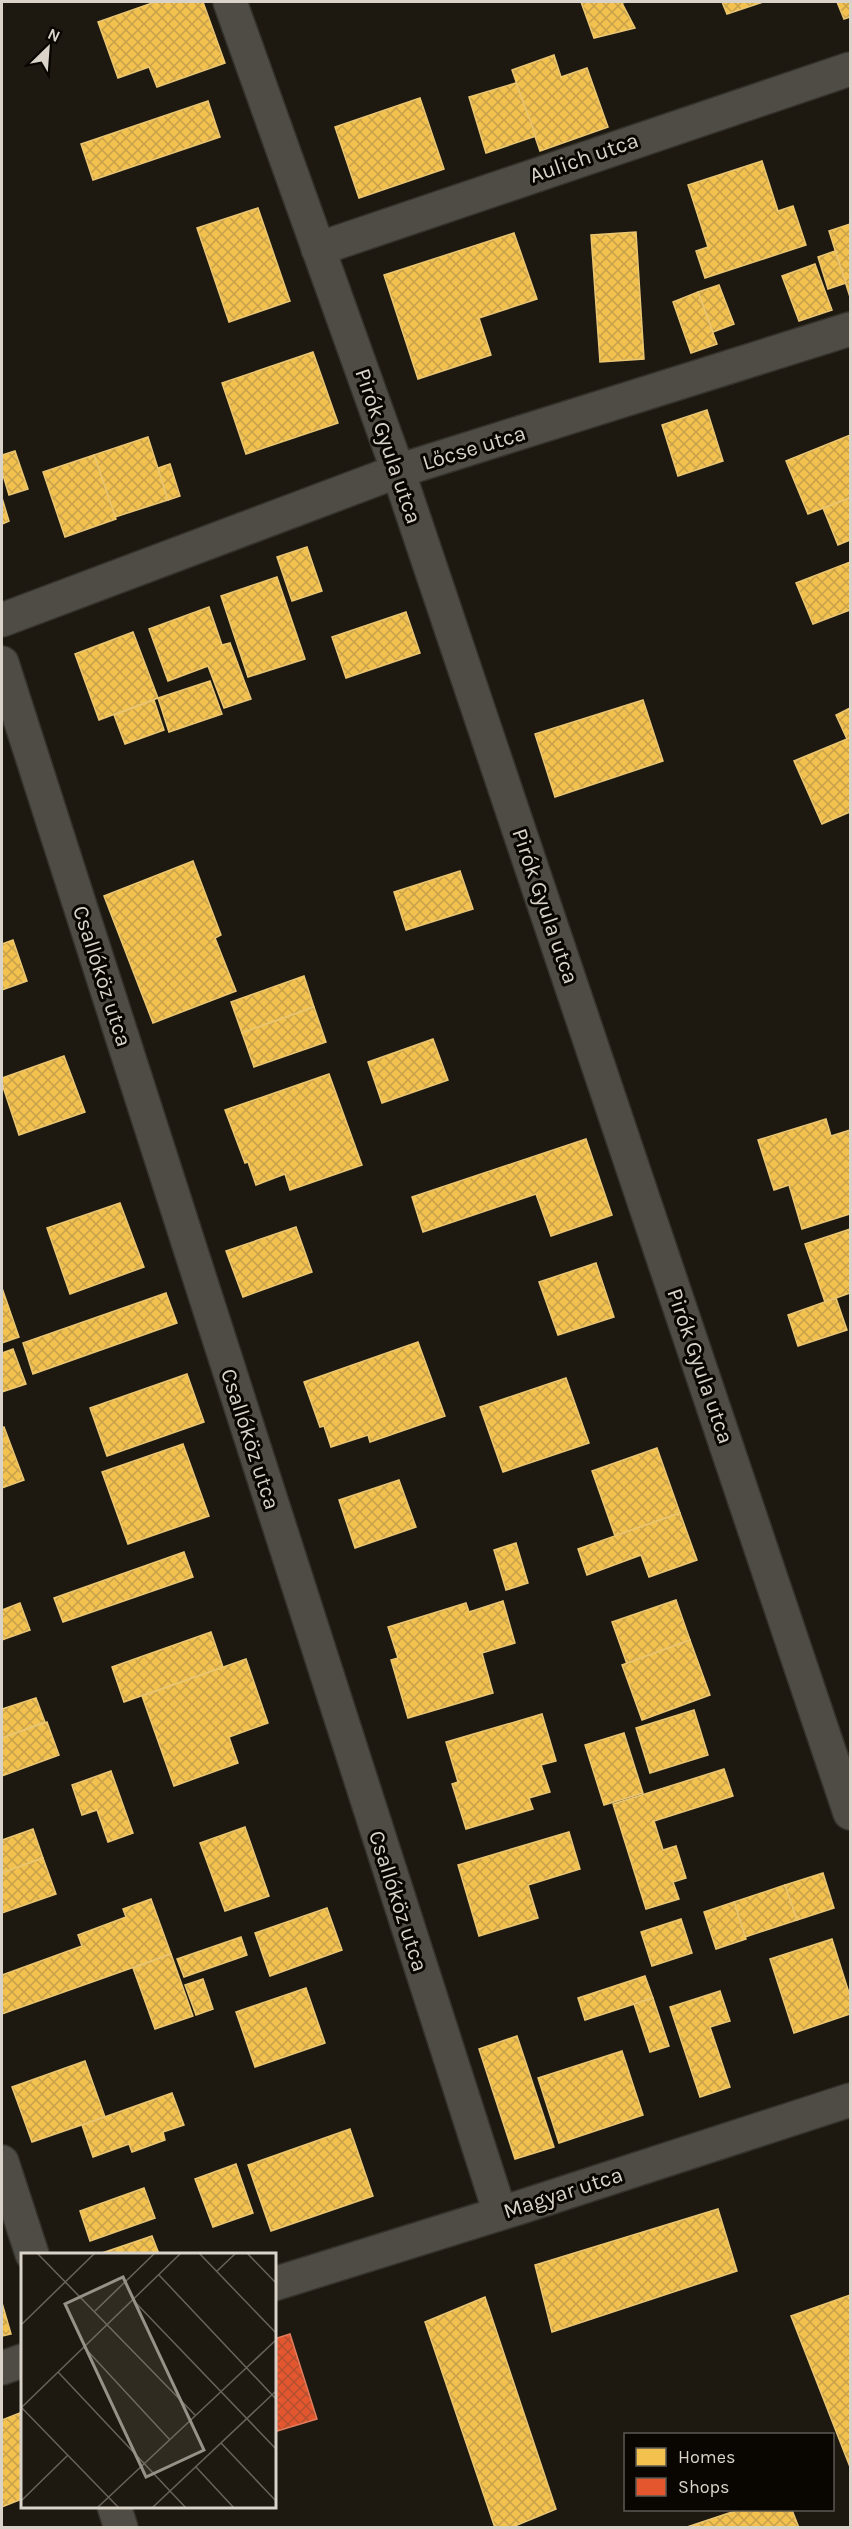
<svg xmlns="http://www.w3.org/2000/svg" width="852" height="2529" font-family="Karla,sans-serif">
  <defs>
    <pattern id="homes-cross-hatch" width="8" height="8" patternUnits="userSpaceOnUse" patternTransform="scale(1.5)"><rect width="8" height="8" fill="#f2c14e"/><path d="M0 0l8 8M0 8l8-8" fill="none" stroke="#c6a04a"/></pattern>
    <pattern id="shops-cross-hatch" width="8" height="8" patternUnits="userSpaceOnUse" patternTransform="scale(1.5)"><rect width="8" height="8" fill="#e4572e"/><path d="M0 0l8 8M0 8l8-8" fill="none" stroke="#b35032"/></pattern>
  </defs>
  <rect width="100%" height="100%" fill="#1d1910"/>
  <g fill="url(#homes-cross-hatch)" stroke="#eac673" stroke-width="1.5">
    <path d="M155 2H203L225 63 157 87 149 67 118 78 98 22Z"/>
    <path d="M581 2H626L622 3 635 28 594 38Z"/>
    <path d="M722 2H763L727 14Z"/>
    <path d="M837 2H850V17L844 19Z"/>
    <path d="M554 55 561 77 587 68 608 127 540 151 512 70Z"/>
    <path d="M516 83 536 136 486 153 469 97Z"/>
    <path d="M420 98 444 169 359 198 335 127Z"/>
    <path d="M208 101 220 137 93 180 81 144Z"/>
    <path d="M762 161 778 211 793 206 806 245 705 278 696 251 708 247 688 185Z"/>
    <path d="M258 208 290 301 229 322 197 228Z"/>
    <path d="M850 224V297L829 231Z"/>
    <path d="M636 232 644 359 600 362 591 235Z"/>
    <path d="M514 233 537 299 479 318 491 355 418 379 384 275Z"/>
    <path d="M835 251 846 283 828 289 818 257Z"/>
    <path d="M815 264 832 310 799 321 782 276Z"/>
    <path d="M719 285 734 324 713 332 698 292Z"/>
    <path d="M698 292 717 344 691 353 673 302Z"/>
    <path d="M313 352 338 423 246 454 222 383Z"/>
    <path d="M707 410 723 461 678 476 662 425Z"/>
    <path d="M850 435V498L808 514 786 461Z"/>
    <path d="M148 437 168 500 115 517 94 455Z"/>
    <path d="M15 451 28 489 9 495 2 472V455Z"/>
    <path d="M94 455 116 519 65 537 43 472Z"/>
    <path d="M170 464 180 496 168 500 158 468Z"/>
    <path d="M2 498 9 521 2 524Z"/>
    <path d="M850 498V540L838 545 823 508Z"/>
    <path d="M307 547 322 591 292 601 277 557Z"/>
    <path d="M850 562V610L813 624 796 583Z"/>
    <path d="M277 577 305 659 248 677 221 596Z"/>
    <path d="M209 607 222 645 230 643 251 699 224 708 208 666 168 681 149 629Z"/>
    <path d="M406 612 420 653 346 678 332 637Z"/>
    <path d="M133 632 158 698 99 720 75 654Z"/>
    <path d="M210 681 222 714 169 732 158 698Z"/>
    <path d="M154 700 164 730 125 744 114 715Z"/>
    <path d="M643 700 663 761 555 797 535 734Z"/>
    <path d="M850 708V812L822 824 794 761 847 739 836 715Z"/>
    <path d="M193 861 221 935 215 938 236 991 153 1023 104 896Z"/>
    <path d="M460 871 473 909 406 930 394 892Z"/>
    <path d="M13 940 27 981 2 990V944Z"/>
    <path d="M304 976 314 1007 242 1033 231 1002Z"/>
    <path d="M314 1007 326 1042 254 1067 242 1033Z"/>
    <path d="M433 1039 448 1080 382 1103 368 1062Z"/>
    <path d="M64 1056 85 1112 19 1135 2 1084V1078Z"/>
    <path d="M329 1074 362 1165 290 1190 285 1174 256 1185 248 1162 245 1163 225 1110Z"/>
    <path d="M826 1119 831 1136 850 1130V1214L802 1229 789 1185 774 1190 758 1140Z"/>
    <path d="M586 1139 612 1215 551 1236 536 1194 423 1232 412 1197Z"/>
    <path d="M120 1203 144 1267 70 1294 47 1228Z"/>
    <path d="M296 1227 312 1272 243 1297 226 1251Z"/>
    <path d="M850 1229V1293L825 1302 805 1244Z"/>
    <path d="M596 1263 614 1317 558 1335 539 1282Z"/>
    <path d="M2 1288 19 1337 2 1343Z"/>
    <path d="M166 1293 177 1323 33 1374 23 1343Z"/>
    <path d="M836 1298 847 1330 798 1346 788 1315Z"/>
    <path d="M418 1342 445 1416 370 1442 368 1435 331 1447 324 1426 320 1427 304 1382Z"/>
    <path d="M13 1349 26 1384 2 1392V1353Z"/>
    <path d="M187 1374 204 1422 107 1456 90 1408Z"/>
    <path d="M566 1378 589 1443 503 1472 480 1407Z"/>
    <path d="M4 1427 24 1480 2 1488V1428Z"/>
    <path d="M183 1444 209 1516 128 1544 102 1472Z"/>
    <path d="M657 1448 680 1513 615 1536 592 1471Z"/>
    <path d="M399 1480 416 1527 355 1548 339 1500Z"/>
    <path d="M680 1513 697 1560 649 1577 641 1555 587 1575 578 1549Z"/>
    <path d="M516 1543 528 1583 506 1590 494 1550Z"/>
    <path d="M184 1552 193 1577 63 1622 54 1598Z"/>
    <path d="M676 1600 690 1640 627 1664 612 1622Z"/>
    <path d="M503 1601 515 1643 482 1653 493 1693 408 1718 391 1660 398 1658 388 1627 466 1603 469 1612Z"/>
    <path d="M20 1603 30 1630 2 1640V1610Z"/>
    <path d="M211 1632 223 1667 124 1702 112 1667Z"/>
    <path d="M690 1640 710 1695 642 1720 622 1665Z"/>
    <path d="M246 1659 268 1723 229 1737 238 1763 174 1786 142 1696Z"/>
    <path d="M36 1698 45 1722 2 1738V1709Z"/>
    <path d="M694 1710 708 1755 650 1773 636 1728Z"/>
    <path d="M542 1714 556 1761 541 1765 550 1792 529 1798 533 1809 466 1829 452 1784 458 1782 446 1742Z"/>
    <path d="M47 1722 59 1755 2 1776V1738Z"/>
    <path d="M624 1733 643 1793 604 1805 585 1745Z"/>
    <path d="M724 1769 733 1796 654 1821 663 1850 676 1846 686 1878 673 1882 679 1899 646 1909 613 1804Z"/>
    <path d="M111 1771 133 1833 108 1842 97 1810 82 1815 72 1785Z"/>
    <path d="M245 1827 269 1896 225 1911 200 1843Z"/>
    <path d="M33 1829 43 1858 2 1873V1840Z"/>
    <path d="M569 1832 580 1869 528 1885 538 1918 479 1936 458 1865Z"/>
    <path d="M43 1858 56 1894 2 1913V1873Z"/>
    <path d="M823 1873 834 1908 797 1920 785 1885Z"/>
    <path d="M785 1885 797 1920 745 1937 734 1902Z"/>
    <path d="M151 1899 171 1954 2 2014V1975L82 1946 78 1935 126 1917 123 1909Z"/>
    <path d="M734 1902 746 1939 716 1949 704 1912Z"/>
    <path d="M327 1908 342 1950 270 1976 255 1933Z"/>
    <path d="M681 1919 692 1953 652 1966 641 1932Z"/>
    <path d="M241 1937 247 1955 184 1977 177 1959Z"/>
    <path d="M832 1939 850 1996V2014L794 2033 770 1959Z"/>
    <path d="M171 1954 193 2016 155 2029 133 1968Z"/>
    <path d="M645 1976 653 1998 585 2020 578 1998Z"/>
    <path d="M203 1979 213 2009 196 2015 185 1985Z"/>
    <path d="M306 1988 325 2043 255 2067 236 2012Z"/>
    <path d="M720 1991 730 2021 710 2027 730 2087 700 2097 670 2007Z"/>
    <path d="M653 1998 669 2046 650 2052 634 2004Z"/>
    <path d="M517 2036 554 2147 515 2159 479 2049Z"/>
    <path d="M622 2051 643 2115 559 2143 538 2078Z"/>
    <path d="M85 2061 105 2117 32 2142 12 2087Z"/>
    <path d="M172 2093 184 2125 163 2132 165 2140 132 2152 129 2144 93 2157 82 2125Z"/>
    <path d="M350 2129 373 2196 271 2231 248 2165Z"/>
    <path d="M236 2164 253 2213 213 2227 195 2179Z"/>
    <path d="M144 2188 155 2218 90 2241 80 2211Z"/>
    <path d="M718 2209 737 2271 552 2332 535 2265Z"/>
    <path d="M152 2236 159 2254H99Z"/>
    <path d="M850 2295V2467L791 2316Z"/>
    <path d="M485 2297 556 2509 510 2528H495L425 2322Z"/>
    <path d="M2 2303 11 2334 2 2336Z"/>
    <path d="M22 2412V2499L2 2507V2420Z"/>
    <path d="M738 2510H792L799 2528H684Z"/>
  </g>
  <path fill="url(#shops-cross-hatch)" stroke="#e17c5c" stroke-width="1.5" d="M290 2334 317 2419 274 2432V2339Z"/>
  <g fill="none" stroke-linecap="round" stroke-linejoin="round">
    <defs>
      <g id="minor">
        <path d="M230 2 398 471 850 1813"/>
        <path d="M318 249 850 69"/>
        <path d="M2 620 398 471 850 329"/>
        <path d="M2 663 500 2213"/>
        <path d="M2 2162 32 2254"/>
        <path d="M274 2284 521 2207 850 2100"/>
        <path d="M2 2368 22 2361"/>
        <path d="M114 2506 121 2528"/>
      </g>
    </defs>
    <use href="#minor" stroke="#35322c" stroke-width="36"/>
    <use href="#minor" stroke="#4f4c45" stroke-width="33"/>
  </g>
  <g text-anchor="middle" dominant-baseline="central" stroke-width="6" stroke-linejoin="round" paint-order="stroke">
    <g font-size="22" fill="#d9d3c9" stroke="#090602">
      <text transform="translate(584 158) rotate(-19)">Aulich utca</text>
      <text transform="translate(388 446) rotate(71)">Pirók Gyula utca</text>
      <text transform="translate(474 448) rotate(-17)">Lőcse utca</text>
      <text transform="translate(545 906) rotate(71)">Pirók Gyula utca</text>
      <text transform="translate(102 976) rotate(72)">Csallóköz utca</text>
      <text transform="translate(700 1366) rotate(71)">Pirók Gyula utca</text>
      <text transform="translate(250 1439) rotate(72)">Csallóköz utca</text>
      <text transform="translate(398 1901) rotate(72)">Csallóköz utca</text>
      <text transform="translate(563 2193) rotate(-18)">Magyar utca</text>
    </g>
  </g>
  <g transform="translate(21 2253)">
    <rect width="255" height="255" fill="#1d1910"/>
    <path fill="none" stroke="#68635a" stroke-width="1.5" d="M16 0 175 163M178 0 255 80M226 0 255 30M196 18 215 0M138 22 255 146M112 47 255 196M74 58 134 0M0 72 74 0M63 94 149 187M37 119 165 255M0 154 98 255M1 154 160 0M200 190 255 248M175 214 213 255M0 248 47 202M76 255 255 87M131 255 255 138"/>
    <path fill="#979288" fill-opacity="0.15" stroke="#979288" stroke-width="3" d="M102 24 183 197 125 224 44 51Z"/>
    <rect width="255" height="255" fill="none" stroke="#d9d3c9" stroke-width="3"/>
  </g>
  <rect width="852" height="2529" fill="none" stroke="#d9d3c9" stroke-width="6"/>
  <rect x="624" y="2433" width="210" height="78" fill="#090602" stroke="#5c5852" stroke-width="1.5"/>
  <rect x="636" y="2448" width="30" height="18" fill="#f2c14e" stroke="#5c5852" stroke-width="1.5"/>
  <text x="678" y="2463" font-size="18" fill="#d9d3c9">Homes</text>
  <rect x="636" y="2478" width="30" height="18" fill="#e4572e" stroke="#5c5852" stroke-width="1.5"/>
  <text x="678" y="2493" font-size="18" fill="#d9d3c9">Shops</text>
  <g transform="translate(48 48) rotate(25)" stroke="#090602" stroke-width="4.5" paint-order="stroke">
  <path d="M0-4.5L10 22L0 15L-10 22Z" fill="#d9d3c9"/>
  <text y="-9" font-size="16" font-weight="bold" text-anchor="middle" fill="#d9d3c9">N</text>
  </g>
</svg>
